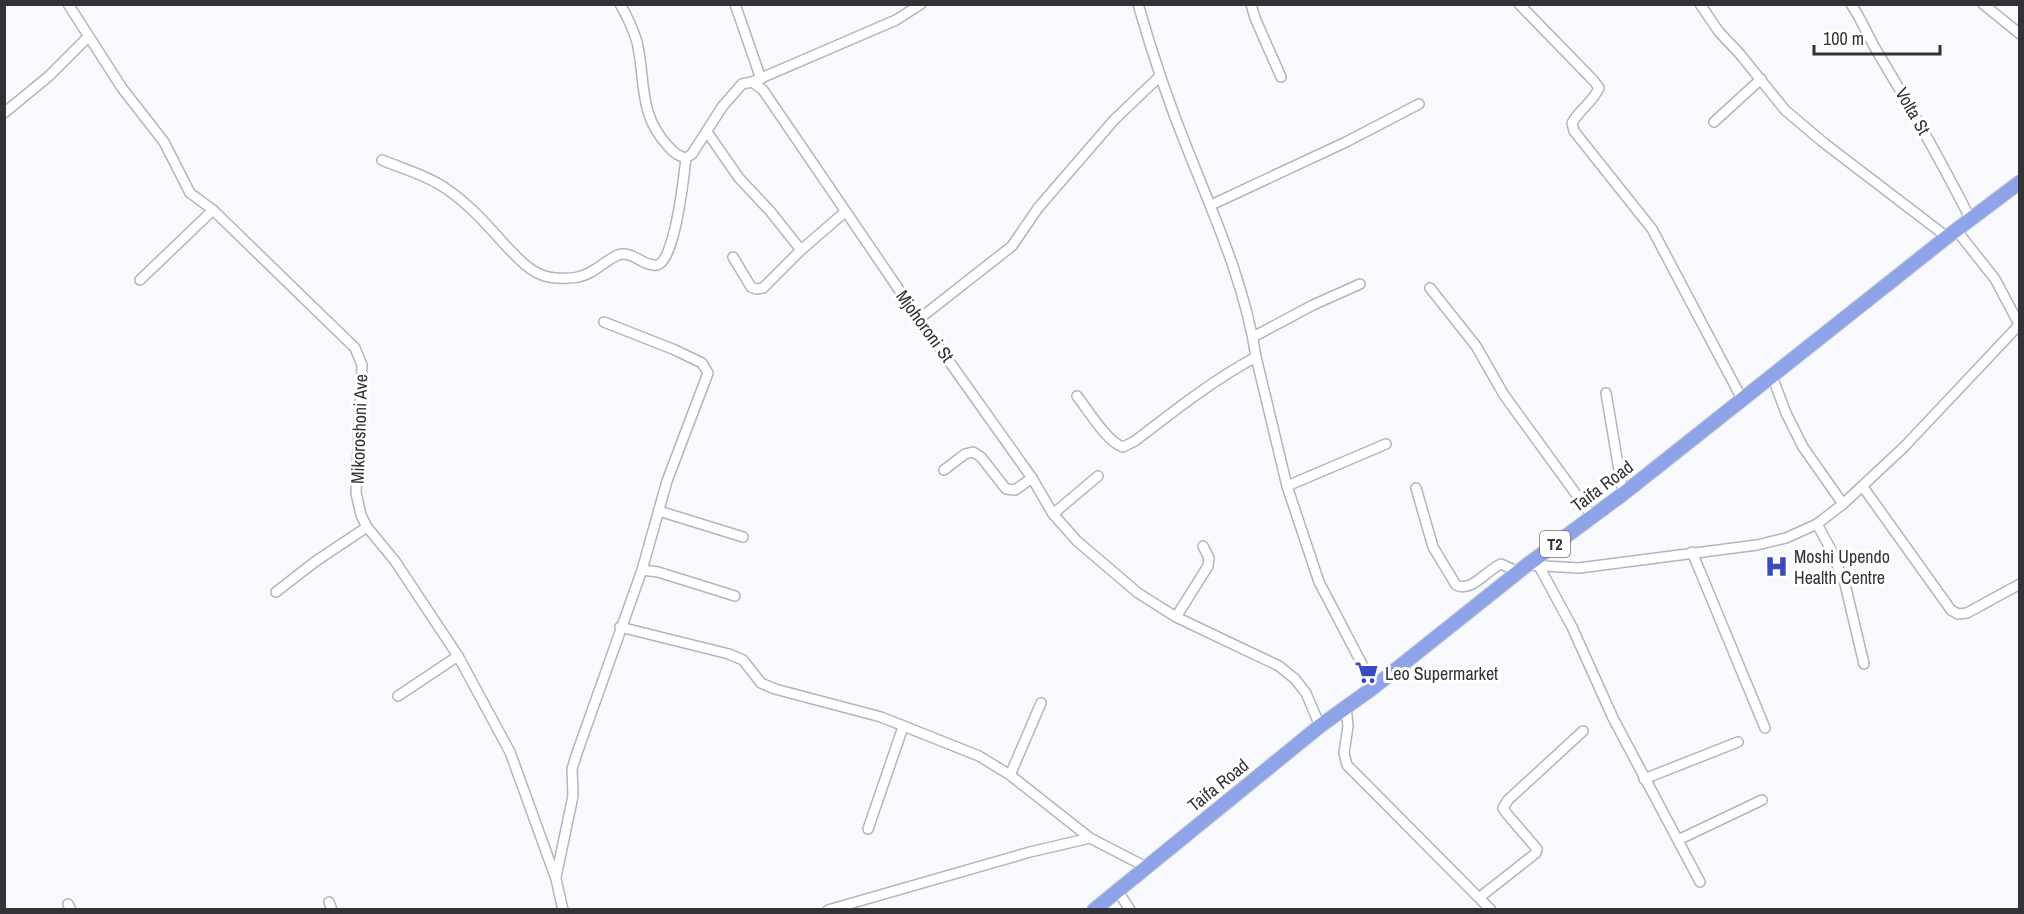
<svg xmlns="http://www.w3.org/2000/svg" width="2024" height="914" font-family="'Archivo Narrow',sans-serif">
  <rect width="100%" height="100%" fill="#f7f9fd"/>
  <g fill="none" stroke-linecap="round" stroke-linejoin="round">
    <defs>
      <g id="minor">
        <path d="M68 4 122 88 164 142 190 193 213 210 355 348 362 365 356 493 361 515 367 527 395 561 458 656 510 752 556 879 563 910"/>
        <path d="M620 4C627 16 633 29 637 42 646 82 638 114 668 146 674 153 678 156 686 158L692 154 722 107 742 84 752 82 763 90 919 319 1032 478 1053 514 1077 541 1138 593 1176 617 1279 666 1295 679 1306 693 1320 726"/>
        <path d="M735 4 761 79"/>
        <path d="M1138 4C1152 53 1168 101 1187 148 1214 216 1245 284 1256 357L1287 486 1319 582 1374 687"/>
        <path d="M1251 4 1255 18 1281 77"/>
        <path d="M1519 4 1594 81 1599 88C1593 102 1579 110 1572 123L1574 131 1652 229 1742 399"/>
        <path d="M1700 4 1719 32 1739 53 1785 110 1824 143 1947 237"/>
        <path d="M1851 4C1862 20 1868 37 1878 53 1911 108 1942 163 1971 220"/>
        <path d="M1983 4 2020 34"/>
        <path d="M752 82 896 20 921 4"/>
        <path d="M4 113 49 76 88 37"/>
        <path d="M1714 122 1761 79"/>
        <path d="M707 132 739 178 770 211 801 250"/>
        <path d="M382 160C403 169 429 176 448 190 470 205 489 227 507 247 517 257 528 270 542 275 551 279 569 279 578 277 594 274 604 261 618 255 632 250 644 267 657 265 675 262 684 175 686 158"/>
        <path d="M1211 205 1346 142 1419 104"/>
        <path d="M1957 231 1995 279 2020 326"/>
        <path d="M733 257 751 287 756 289 763 288 801 250 845 212"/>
        <path d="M140 280 213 210"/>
        <path d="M1430 288 1476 346 1504 395 1592 516"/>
        <path d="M919 319 1012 246 1038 208 1114 120 1160 76"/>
        <path d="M1253 337 1313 305 1360 284"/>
        <path d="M1772 376 1786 413 1803 447 1843 504"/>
        <path d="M1606 393 1623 494"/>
        <path d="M1077 396C1088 410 1107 442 1123 447L1135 441C1174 411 1213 380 1256 357"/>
        <path d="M944 470 965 454 973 452 981 457 1006 489 1015 490 1032 478"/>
        <path d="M1287 486 1386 444"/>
        <path d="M1863 487 1951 610 1958 614 1967 613 2020 584"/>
        <path d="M1416 488 1433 547 1456 585C1471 593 1487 570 1501 564L1519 572"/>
        <path d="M659 511 743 537"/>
        <path d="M1053 514 1098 476"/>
        <path d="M1817 524 1830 548 1845 584 1864 664"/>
        <path d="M1692 552 1765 728"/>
        <path d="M1527 565 1579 568 1757 545 1786 538 1817 524 1843 504 1904 447 2020 324"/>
        <path d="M1540 568 1572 627 1613 718 1700 882"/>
        <path d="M642 570 658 572 735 596"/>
        <path d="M276 592 316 561 367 527"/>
        <path d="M1176 617 1208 566 1209 558 1203 546"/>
        <path d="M620 627 729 654 743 660 761 683 775 689 881 717 979 756 1010 775 1090 838 1146 867"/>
        <path d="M398 696 458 656"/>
        <path d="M1346 707 1348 726 1344 753 1347 765 1491 910"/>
        <path d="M1010 775 1041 703"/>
        <path d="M1644 779 1738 742"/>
        <path d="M868 829 903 727"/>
        <path d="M1678 840 1762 800"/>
        <path d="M556 877 573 796 572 769 577 753 642 570 667 481 708 373 702 363 675 350 604 322"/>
        <path d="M1118 891 1130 910"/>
        <path d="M1480 897 1536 853 1537 849 1507 814 1503 808 1508 800 1583 731"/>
        <path d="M329 902 332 910"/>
        <path d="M68 904 71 910"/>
        <path d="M828 910 1030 852 1090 838"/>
      </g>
      <path id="highway" d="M1094 910 1320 726 1374 687 1527 565 1623 494 1947 237 2020 182"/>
    </defs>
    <use href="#minor" stroke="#b1b5c0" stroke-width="12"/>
    <use href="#highway" stroke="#d6d6d7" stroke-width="16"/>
    <use href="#minor" stroke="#fff" stroke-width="9"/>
    <use href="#highway" stroke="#8fa3e8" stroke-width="14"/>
  </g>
  <defs>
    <symbol id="hospital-bare" viewBox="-9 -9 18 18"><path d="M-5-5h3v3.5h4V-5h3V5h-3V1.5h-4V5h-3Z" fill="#394bbe" stroke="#fff" stroke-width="2.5" paint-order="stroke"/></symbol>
    <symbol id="supermarket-bare" viewBox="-9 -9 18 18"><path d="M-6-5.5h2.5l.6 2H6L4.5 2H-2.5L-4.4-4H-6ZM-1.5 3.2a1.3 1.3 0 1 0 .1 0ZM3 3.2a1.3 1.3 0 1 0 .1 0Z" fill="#394bbe" stroke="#fff" stroke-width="2.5" paint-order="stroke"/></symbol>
  </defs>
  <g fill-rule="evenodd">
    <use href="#hospital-bare" x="1760" y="550" width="33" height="33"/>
    <use href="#supermarket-bare" x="1350" y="656" width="33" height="33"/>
  </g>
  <g text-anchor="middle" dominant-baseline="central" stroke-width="6" stroke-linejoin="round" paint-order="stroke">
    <rect fill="#fff" stroke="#707074" stroke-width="1.5" x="1540" y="531" width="30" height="26" rx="4.5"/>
    <g font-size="16" font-weight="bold" fill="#323338">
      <text x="1555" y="544">T2</text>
    </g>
    <g font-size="18" fill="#323338" stroke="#fff">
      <text transform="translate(1913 111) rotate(60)">Volta St</text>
      <text transform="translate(925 326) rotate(54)">Mjohoroni St</text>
      <text transform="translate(359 429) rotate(-88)">Mikoroshoni Ave</text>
      <text transform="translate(1602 486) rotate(-37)">Taifa Road</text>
      <text transform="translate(1218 785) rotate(-39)">Taifa Road</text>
    </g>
    <g font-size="18" fill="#323338" stroke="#fff" text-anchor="start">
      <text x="1794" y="556">Moshi Upendo<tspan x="1794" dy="21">Health Centre</tspan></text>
      <text x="1385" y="673">Leo Supermarket</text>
    </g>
  </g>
  <rect width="2024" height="914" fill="none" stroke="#323338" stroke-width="12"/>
  <path d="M1814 45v9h126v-9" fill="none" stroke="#323338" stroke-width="3"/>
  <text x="1823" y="45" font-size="18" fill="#323338" stroke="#ffffff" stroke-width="4.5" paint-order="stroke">100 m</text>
</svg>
